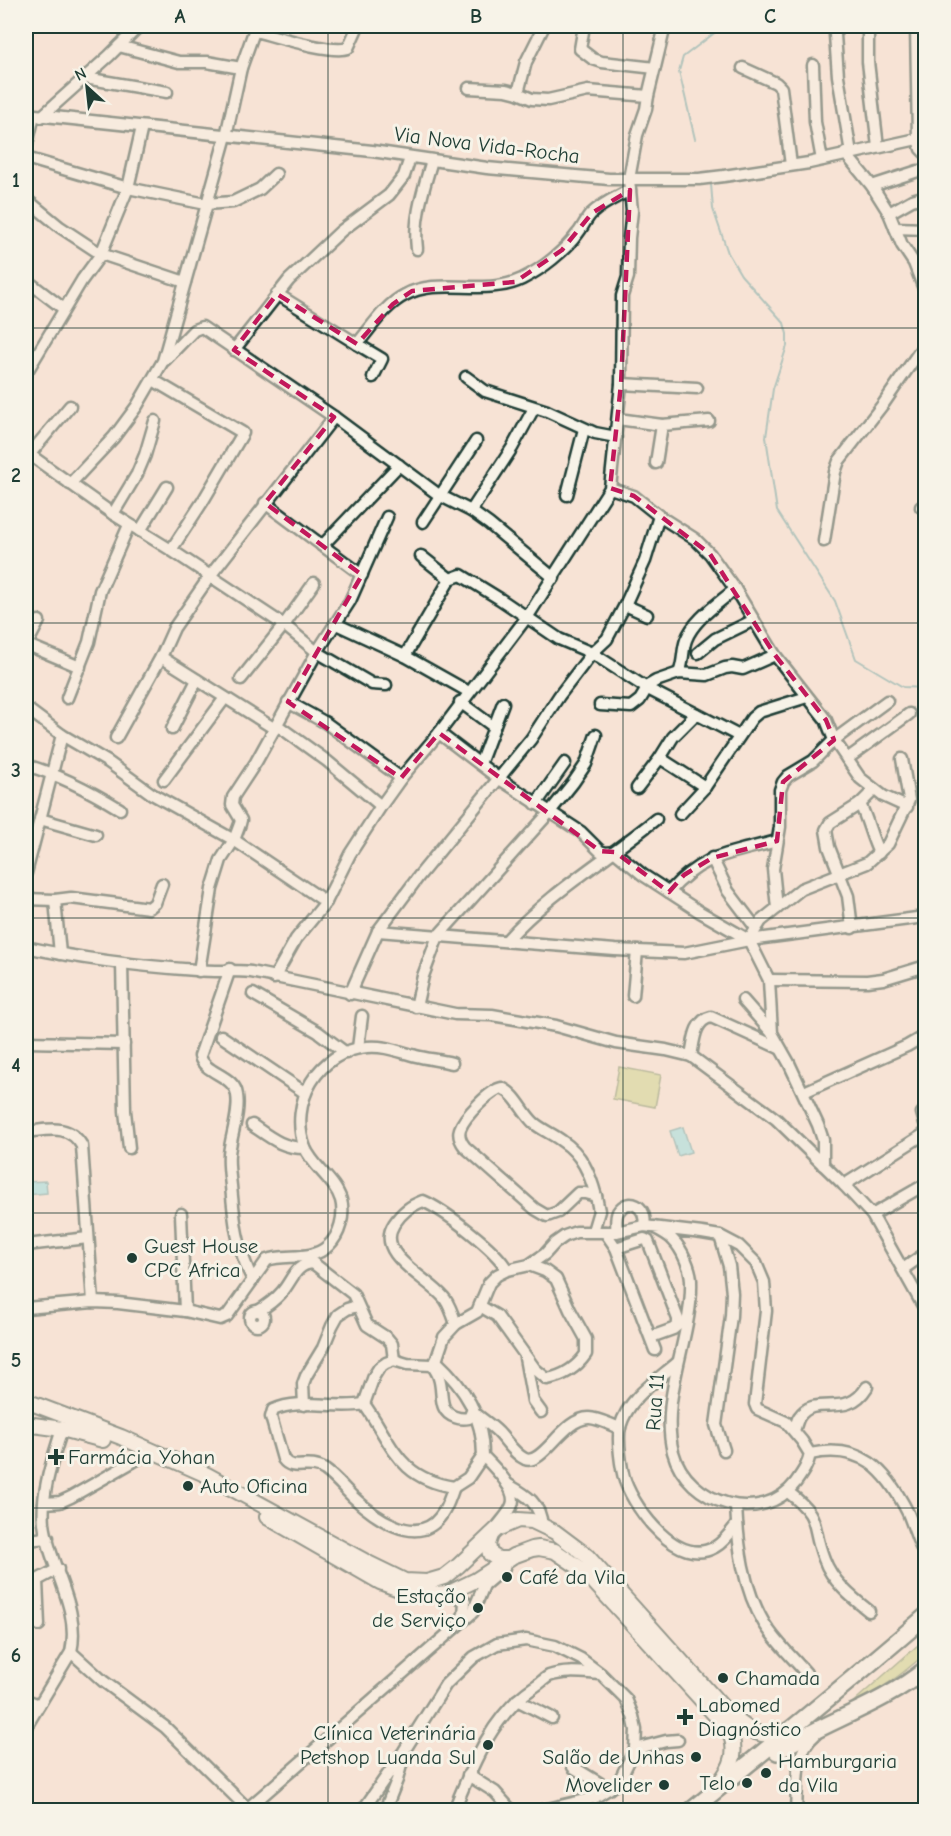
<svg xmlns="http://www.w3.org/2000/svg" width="951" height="1836" font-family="'Comic Neue',sans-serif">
  <rect width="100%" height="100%" fill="#f7e3d5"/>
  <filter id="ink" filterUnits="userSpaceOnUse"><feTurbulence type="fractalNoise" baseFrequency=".0167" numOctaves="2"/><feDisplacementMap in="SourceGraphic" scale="12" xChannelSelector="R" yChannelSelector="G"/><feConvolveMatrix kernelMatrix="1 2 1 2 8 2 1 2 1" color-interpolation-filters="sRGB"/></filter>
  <g filter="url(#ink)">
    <g fill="#c7d285" stroke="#73885c" stroke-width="1.5">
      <path d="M619 1067 661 1075 655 1107 613 1099Z"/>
      <path d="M925 1639V1654C899 1677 882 1689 851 1704Z"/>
    </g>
    <g fill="#8cdde3" stroke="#609d9d" stroke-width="1.5">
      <path d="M683 1127 691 1152 678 1156 670 1131Z"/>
      <path d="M46 1181 47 1193 26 1195V1182Z"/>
    </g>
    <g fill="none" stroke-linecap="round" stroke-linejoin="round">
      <g stroke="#609d9d" stroke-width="2">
        <path d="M695 139 679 71 683 57 717 31 721 26"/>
        <path d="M711 184 713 209 728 253 741 275 784 323 787 334V346L773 389 766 437 777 511 835 601 856 659 903 687 926 688"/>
      </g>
      <defs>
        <g id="minor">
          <path d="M584 26 580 49 593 59 602 62 655 68"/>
          <path d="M868 26V62L878 147"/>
          <path d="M916 26 918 139 921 149 926 154"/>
          <path d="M255 31C275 36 331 54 348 48L358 26"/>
          <path d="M835 35 838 76 851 153"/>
          <path d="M119 46 179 62H207L241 68"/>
          <path d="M813 65 815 122 822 160"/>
          <path d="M743 68 776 83 781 88 791 165"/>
          <path d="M85 78 167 92"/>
          <path d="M469 88 506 90 518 93 532 99 548 100 588 91 648 96"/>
          <path d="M518 93 526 62 544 26"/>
          <path d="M26 114 372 151 487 168 609 179H699L724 176 809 163 926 137"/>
          <path d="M41 117 109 56 139 26"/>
          <path d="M26 149 34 115"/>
          <path d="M845 153 872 186 889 213 902 245 914 263 926 294"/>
          <path d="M26 158 128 188 206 204 233 202 260 189 276 174"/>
          <path d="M872 186 918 171"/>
          <path d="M26 199 60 227 101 254 185 282"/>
          <path d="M889 213 912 200 926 196"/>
          <path d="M895 228 926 229"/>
          <path d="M417 249C413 219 424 188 432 160"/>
          <path d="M26 280 64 309"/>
          <path d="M277 294 357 344C371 328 385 305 405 295 438 276 486 297 522 279 542 269 565 251 578 233 583 227 586 219 591 214 602 203 617 197 630 190"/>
          <path d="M357 344 382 359 373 377"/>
          <path d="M234 350 289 280 341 231 389 195 404 176 410 158"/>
          <path d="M165 360 194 330 202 327 334 417 439 495 471 511 489 524 554 578"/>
          <path d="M26 373 82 280 101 254 128 188 142 127"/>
          <path d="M466 377 485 391 547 411 595 433 616 437"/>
          <path d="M153 380 243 433 203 501 171 550"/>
          <path d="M621 384 697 388"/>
          <path d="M618 419 662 425 709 421"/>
          <path d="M26 452 113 514 171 550 284 625 317 652 372 684 386 685"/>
          <path d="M29 455 70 406"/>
          <path d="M656 463 662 425"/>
          <path d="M70 484 114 437 137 406 163 361 226 136 241 68 256 26"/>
          <path d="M610 488 634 496 659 516 695 539 710 554 735 589 775 655 826 720 834 740 860 778 883 796 907 807"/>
          <path d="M567 495 584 429"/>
          <path d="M265 503 362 575"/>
          <path d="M921 507 926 508"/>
          <path d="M471 511 512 448 534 408"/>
          <path d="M113 514 137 474 145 455 155 421"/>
          <path d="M423 522 476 441"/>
          <path d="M140 531 167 487"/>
          <path d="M824 541 835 472 839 461 884 403 926 342"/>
          <path d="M322 546 399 465"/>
          <path d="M421 556 450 579"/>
          <path d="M625 605 647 615"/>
          <path d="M39 621 28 642 30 646 80 667"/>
          <path d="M336 624 405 656 469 692"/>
          <path d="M698 653 715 639 754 620"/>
          <path d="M405 656 450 579 461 575 500 599 559 639 592 653 648 689 739 736"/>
          <path d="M161 657 275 729"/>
          <path d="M679 673C684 662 682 651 686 640 694 619 718 604 735 589"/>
          <path d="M241 679 284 625 314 583"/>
          <path d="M67 698 89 642 100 591 129 525"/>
          <path d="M288 702 326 723 401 778"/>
          <path d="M460 702 494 727"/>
          <path d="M600 705 631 707 640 700 649 685 656 681 679 673 707 675 725 668 732 667 743 669 775 655"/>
          <path d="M26 708 62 735 108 762 152 794 234 840 326 902"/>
          <path d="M277 725 327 761 381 806"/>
          <path d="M172 729 197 680"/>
          <path d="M439 733 498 778 581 832 600 851 605 853 615 852 643 875 700 912 749 940 769 980 772 1033 789 1063 818 1125 823 1140V1165"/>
          <path d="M116 738 161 657 174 628 210 576 334 417"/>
          <path d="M660 758 705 787"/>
          <path d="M847 759 909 714"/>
          <path d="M480 764 503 703"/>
          <path d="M26 765C60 775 89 790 120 809"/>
          <path d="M164 780 225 698"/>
          <path d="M637 788 660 758 673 737 696 714"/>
          <path d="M536 804 565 763"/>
          <path d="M860 804C868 820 871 837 879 853"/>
          <path d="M680 814 705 787 752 718 759 712 807 697"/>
          <path d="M40 819 96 835"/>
          <path d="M712 858 728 891 756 928"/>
          <path d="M26 873 62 735"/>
          <path d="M669 892C704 853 730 854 777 841"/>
          <path d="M26 899 55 900 71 898 149 908 155 903 162 884"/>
          <path d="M55 900 60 954"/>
          <path d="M777 908 773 869 780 827V790L783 782 788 776 813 761 834 740 887 701"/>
          <path d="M852 928 848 896 829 847 826 830 830 823 860 804 874 790"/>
          <path d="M378 931 615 950 684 953 749 940 917 918"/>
          <path d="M749 940 761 921 801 889 867 863 888 844 909 800 902 759"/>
          <path d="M506 941C550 892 606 860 656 819"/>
          <path d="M26 947C81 959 139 966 196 970 215 972 232 970 251 972L455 1014 492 1015 556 1026 616 1043 666 1050 691 1056 776 1119 844 1185 872 1215 926 1311"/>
          <path d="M122 963 125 1111 129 1148"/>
          <path d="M230 969 200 1056C204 1074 235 1075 237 1095 240 1113 231 1135 229 1154 228 1165 230 1176 231 1186 234 1219 237 1250 253 1280"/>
          <path d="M199 971 212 889 221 860 234 840 240 824 241 820 232 805 233 797 256 762 317 652 350 601 387 517"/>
          <path d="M274 978 296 939 326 902 350 854 381 806 401 778 439 733 530 613 610 488 621 384 622 296 628 277 629 238 632 211 629 179 637 135 646 109 648 96 665 26"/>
          <path d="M769 980 867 981 883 979 926 966"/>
          <path d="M253 994 318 1032 346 1053"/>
          <path d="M350 994 378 931 419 876 531 739 559 696 592 653 607 639 625 605 645 561 659 516"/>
          <path d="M633 996 637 951"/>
          <path d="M743 1000 772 1033"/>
          <path d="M416 1007 423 976 438 936 549 813 573 783 586 764 596 735"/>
          <path d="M221 1036 304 1092"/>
          <path d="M26 1039V1018"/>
          <path d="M26 1042 124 1044"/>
          <path d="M358 1048 362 1016"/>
          <path d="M691 1056C694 1041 694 1021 711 1017L779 1048"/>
          <path d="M502 1088C517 1095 522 1112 534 1123 542 1130 553 1134 562 1141 582 1154 590 1174 596 1196L585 1193H578L558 1212 547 1216 535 1209 465 1147C461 1142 458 1135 460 1129 464 1117 490 1090 502 1088Z"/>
          <path d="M804 1092 907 1046 926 1035"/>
          <path d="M926 1109 922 1113 926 1127"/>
          <path d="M252 1125C271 1138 282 1148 305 1148"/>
          <path d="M26 1132C48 1130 69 1123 82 1146L93 1302"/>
          <path d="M844 1185 926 1133"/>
          <path d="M181 1214 185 1311"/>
          <path d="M872 1215 926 1184"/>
          <path d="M593 1231 599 1211 596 1196"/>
          <path d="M605 1232 616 1248 655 1350"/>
          <path d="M616 1232C617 1225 615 1218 618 1212 628 1196 648 1206 644 1226"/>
          <path d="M720 1236 729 1266 732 1293 731 1316 716 1425 724 1450"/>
          <path d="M26 1245 88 1238"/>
          <path d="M616 1248 644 1239 648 1241 678 1319V1325L673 1329 651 1337"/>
          <path d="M903 1269 926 1253"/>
          <path d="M480 1306 497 1316 535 1369 547 1379C564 1376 577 1367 586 1354V1339L570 1310 556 1279 545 1271 529 1265"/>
          <path d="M26 1308 93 1302 118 1303 185 1311 220 1319 227 1316 267 1260C285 1253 311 1262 328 1246 340 1235 345 1215 341 1200 335 1180 313 1167 305 1148 288 1103 318 1051 367 1047 383 1045 400 1052 416 1056 428 1059 440 1060 452 1063"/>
          <circle cx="257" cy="1318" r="7"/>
          <path d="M258 1311C267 1306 275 1300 282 1292 292 1281 295 1264 313 1263L353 1294 367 1325 387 1338 392 1344 394 1360"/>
          <path d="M456 1324C453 1315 450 1306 445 1299 429 1278 374 1255 394 1224 402 1212 410 1206 423 1201 444 1210 497 1250 507 1270"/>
          <path d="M525 1358 533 1401 541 1412"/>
          <path d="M436 1361 432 1365 407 1364 394 1360 386 1363 379 1368 374 1376 364 1404C393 1444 397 1478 454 1487L468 1478 483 1456"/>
          <path d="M677 1363C656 1381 628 1398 620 1427 617 1439 621 1469 625 1481 636 1511 678 1568 715 1547 724 1542 731 1532 737 1524"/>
          <path d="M432 1365C435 1369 438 1374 439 1378 444 1392 437 1411 455 1417 460 1419 464 1419 469 1418L473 1409"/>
          <path d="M364 1404C335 1410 301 1397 273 1410L271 1417 283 1459C293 1473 308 1459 325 1470 335 1477 343 1487 352 1496 372 1515 416 1549 440 1517 447 1509 450 1497 454 1487"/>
          <path d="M304 1405 303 1384 306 1376 323 1348 332 1326 338 1315 347 1309 357 1306"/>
          <path d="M476 1414C483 1420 491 1425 498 1432 506 1440 514 1454 525 1459 543 1466 563 1418 589 1418 598 1418 611 1425 620 1428"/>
          <path d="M794 1430C796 1426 797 1420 799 1417 816 1392 846 1421 867 1387"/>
          <path d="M810 1454C861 1443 886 1469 908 1513 914 1527 918 1543 926 1557"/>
          <path d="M507 1484C526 1495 540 1502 542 1526"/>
          <path d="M788 1492C823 1519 810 1523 824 1559 832 1581 851 1597 869 1611"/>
          <path d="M44 1503 60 1502 71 1497 143 1456"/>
          <path d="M736 1506C738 1545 743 1588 764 1623 775 1641 792 1657 806 1673"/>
          <path d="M495 1530C500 1522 509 1514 512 1505 518 1490 493 1466 483 1456 483 1416 465 1388 436 1361L444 1337 456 1324 477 1312 489 1283 497 1275 507 1270 529 1265 545 1254 555 1243 565 1236 576 1232H616L644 1226 702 1233 720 1236 739 1246 756 1263 764 1282 766 1311 755 1404 757 1409 786 1422 802 1441 810 1454C808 1465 803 1472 796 1482 762 1527 687 1504 673 1452 659 1398 693 1335 691 1281 691 1269 682 1249 673 1240 669 1235 660 1231 654 1227"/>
          <path d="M26 1540 48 1538"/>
          <path d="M37 1581 39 1625"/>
          <path d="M26 1586 58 1569"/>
          <path d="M449 1593 456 1595 465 1602 464 1615 459 1621"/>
          <path d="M71 1652 103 1681 165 1727 248 1809"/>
          <path d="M26 1700 39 1705"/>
          <path d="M517 1700 552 1718"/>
          <path d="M26 1727 71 1652C81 1607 49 1567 44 1523 41 1490 53 1459 62 1429"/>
          <path d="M635 1749 666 1741 678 1740"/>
          <path d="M573 1767 609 1789"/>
          <path d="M468 1775 495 1792 511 1810"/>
          <path d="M246 1810 473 1612 484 1585 504 1568"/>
          <path d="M363 1810 404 1751 446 1684 474 1657 497 1644 526 1640 555 1646 581 1659 601 1674 626 1699 633 1716 636 1730 635 1749 618 1783 594 1798 543 1810"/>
          <path d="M385 1810 397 1780 404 1754"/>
          <path d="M454 1810C472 1766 492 1715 534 1687 539 1684 544 1679 549 1676 565 1670 584 1673 600 1674"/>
          <path d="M796 1810C798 1785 793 1753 815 1735"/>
        </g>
        <g id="major">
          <path d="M26 1401 121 1437 207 1475 368 1563 405 1581 427 1582 444 1577 458 1566 497 1529 518 1520 532 1521 555 1532 587 1556 724 1709C745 1728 758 1742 788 1730"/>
          <path d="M26 1424 62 1429 103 1440"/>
          <path d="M267 1517 380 1582 415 1595 449 1593 476 1580 513 1556 532 1549 539 1548 555 1551 583 1570 729 1730C738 1751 733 1766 719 1783"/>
          <path d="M491 1535 488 1544 490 1554 498 1559H507"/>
        </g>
        <g id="highway">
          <path d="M777 1752C825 1721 881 1706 926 1669"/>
          <path d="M692 1810C770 1746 849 1683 926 1616"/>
        </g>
      </defs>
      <use href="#minor" stroke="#1f3d34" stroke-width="15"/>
      <use href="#major" stroke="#1f3d34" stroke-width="18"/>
      <use href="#highway" stroke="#1f3d34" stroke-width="20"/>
      <use href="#minor" stroke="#f7f3e8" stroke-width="10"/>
      <use href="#major" stroke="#f7f3e8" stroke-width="14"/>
      <use href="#highway" stroke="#f7f3e8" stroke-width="15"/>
    </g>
  </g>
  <path d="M0 0H951V1836H0ZM630 190 621 384 610 488 634 496 710 554 775 655 826 720 834 740 783 782 777 841 712 858 684 875 669 892 615 852 600 851 439 733 401 778 288 702 362 575 265 503 334 417 234 350 277 294 357 344 393 304 412 291 515 282 562 250 592 213Z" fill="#f7e3d5" fill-opacity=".55" fill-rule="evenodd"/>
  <path fill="none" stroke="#c2185b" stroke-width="4.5" stroke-dasharray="12 8" stroke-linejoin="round" d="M630 190 621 384 610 488 634 496 710 554 775 655 826 720 834 740 783 782 777 841 712 858 684 875 669 892 615 852 600 851 439 733 401 778 288 702 362 575 265 503 334 417 234 350 277 294 357 344 393 304 412 291 515 282 562 250 592 213Z"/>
  <path fill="none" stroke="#1f3d34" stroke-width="1.5" stroke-opacity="0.55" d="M328 26V1810M623 26V1810M26 328H926M26 623H926M26 918H926M26 1213H926M26 1508H926"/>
  <g fill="#1f3d34" stroke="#f7f3e8" stroke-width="2">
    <circle cx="132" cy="1258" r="6"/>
    <path d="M53 1448h6v6h6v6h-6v6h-6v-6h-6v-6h6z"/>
    <circle cx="188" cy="1486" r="6"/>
    <circle cx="507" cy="1577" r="6"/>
    <circle cx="478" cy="1608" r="6"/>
    <circle cx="723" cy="1678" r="6"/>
    <path d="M682 1708h6v6h6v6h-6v6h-6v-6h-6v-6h6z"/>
    <circle cx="488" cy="1745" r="6"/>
    <circle cx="696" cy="1757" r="6"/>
    <circle cx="766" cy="1773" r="6"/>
    <circle cx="747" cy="1783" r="6"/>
    <circle cx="664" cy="1785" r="6"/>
  </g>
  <g text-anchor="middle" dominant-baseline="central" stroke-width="6" stroke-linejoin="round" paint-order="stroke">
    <g font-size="21" fill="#1f3d34" stroke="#f7f3e8">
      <text transform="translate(487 145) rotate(7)">Via Nova Vida-Rocha</text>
      <text transform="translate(655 1402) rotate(-86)">Rua 11</text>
    </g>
    <g font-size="21" fill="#1f3d34" stroke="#f7f3e8" text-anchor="start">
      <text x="144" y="1246">Guest House<tspan x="144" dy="24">CPC Africa</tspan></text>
      <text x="68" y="1457">Farmácia Yohan</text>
      <text x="200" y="1486">Auto Oficina</text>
      <text x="519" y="1577">Café da Vila</text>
      <text x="466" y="1596" text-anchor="end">Estação<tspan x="466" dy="24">de Serviço</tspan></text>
      <text x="735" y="1678">Chamada</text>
      <text x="698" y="1705">Labomed<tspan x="698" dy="24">Diagnóstico</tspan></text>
      <text x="476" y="1733" text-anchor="end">Clínica Veterinária<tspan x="476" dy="24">Petshop Luanda Sul</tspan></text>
      <text x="684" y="1757" text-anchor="end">Salão de Unhas</text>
      <text x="778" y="1761">Hamburgaria<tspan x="778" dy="24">da Vila</tspan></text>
      <text x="735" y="1783" text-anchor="end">Telo</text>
      <text x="652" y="1785" text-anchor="end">Movelider</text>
    </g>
  </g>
  <rect width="951" height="1836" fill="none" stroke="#f7f3e8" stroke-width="66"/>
  <g transform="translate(87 87) rotate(333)" stroke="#f7f3e8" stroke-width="4.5" paint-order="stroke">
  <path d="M0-4.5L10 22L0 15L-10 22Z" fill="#1f3d34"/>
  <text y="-9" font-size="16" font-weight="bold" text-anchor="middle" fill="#1f3d34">N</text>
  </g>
  <rect x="33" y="33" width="885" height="1770" fill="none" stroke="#1f3d34" stroke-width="2"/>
  <g font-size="20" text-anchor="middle" font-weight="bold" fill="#1f3d34">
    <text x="180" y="23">A</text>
    <text x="476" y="23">B</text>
    <text x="770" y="23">C</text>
    <text x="16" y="187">1</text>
    <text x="16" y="482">2</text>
    <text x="16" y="777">3</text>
    <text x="16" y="1072">4</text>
    <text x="16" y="1367">5</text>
    <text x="16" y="1662">6</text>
  </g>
</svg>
